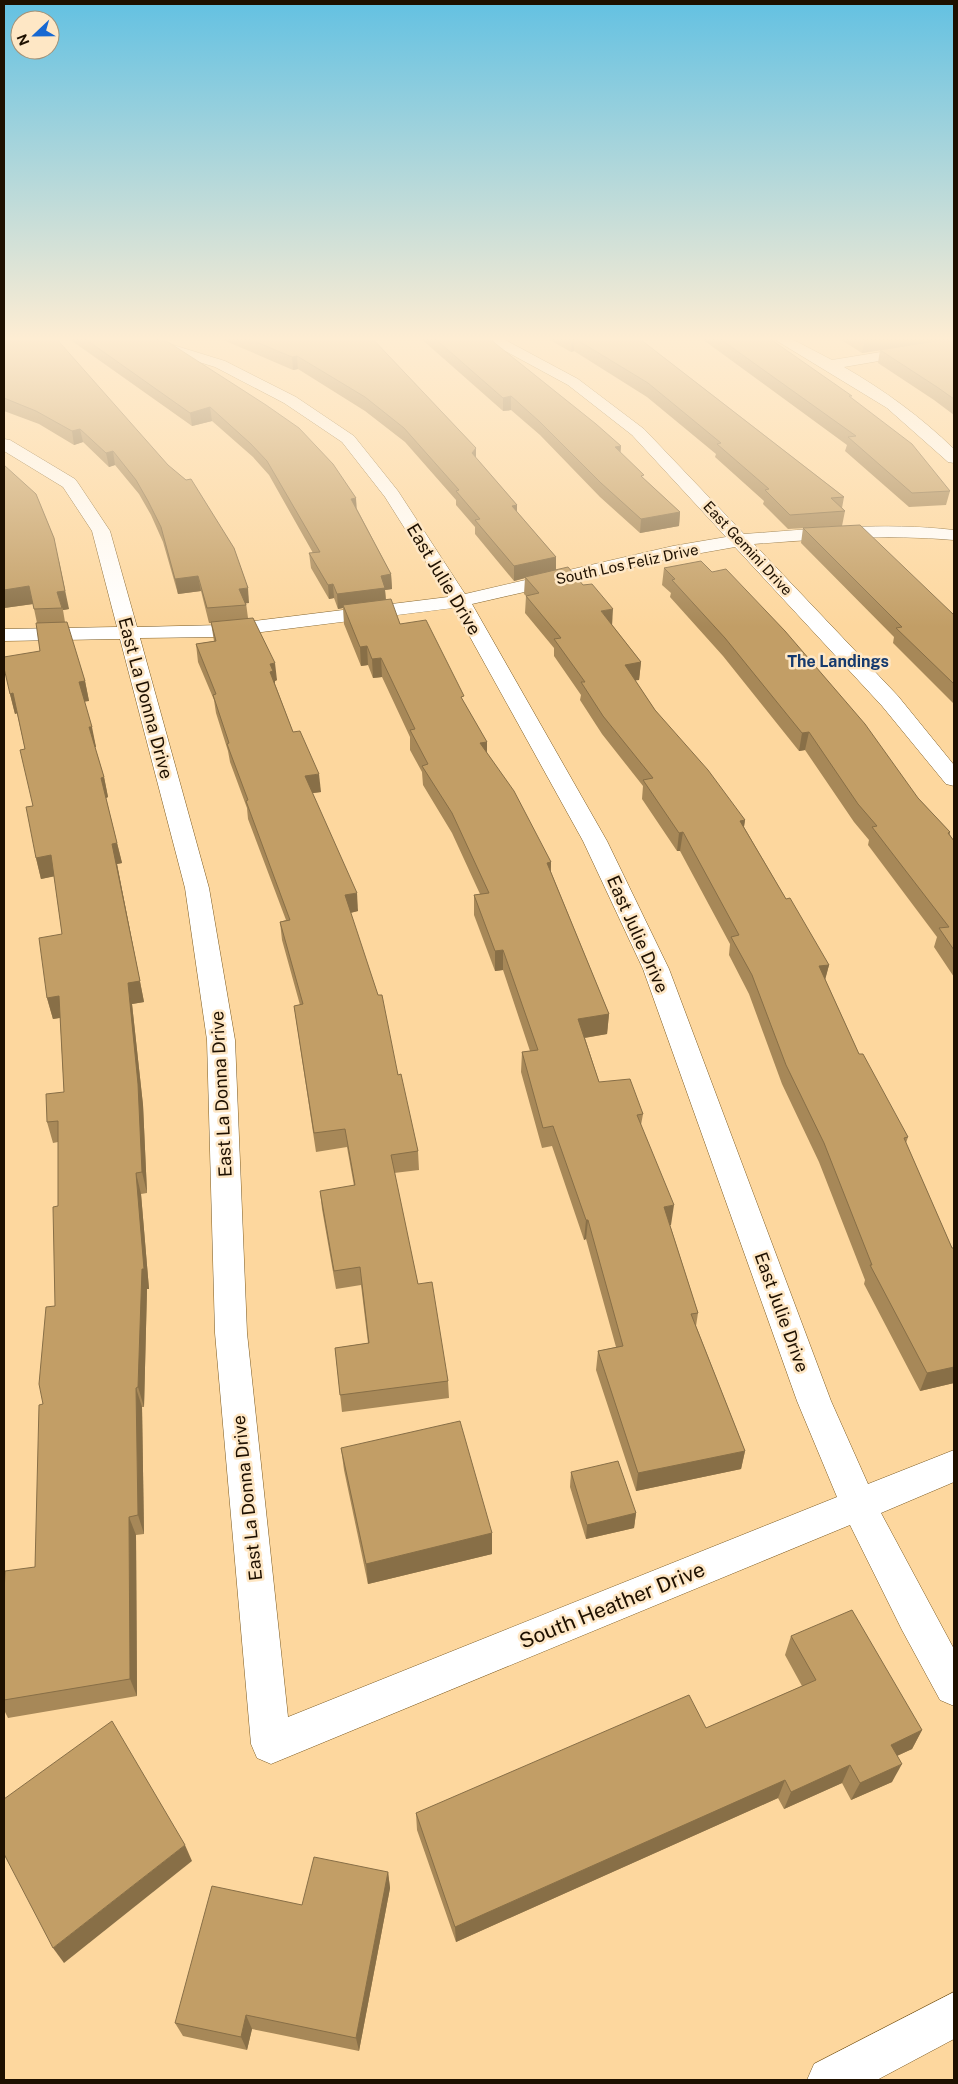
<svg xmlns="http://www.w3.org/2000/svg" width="958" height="2084" font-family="'Public Sans',sans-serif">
  <rect width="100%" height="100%" fill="#fdd79e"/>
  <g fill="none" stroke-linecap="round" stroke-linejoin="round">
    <defs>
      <g id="street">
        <path d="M123 336H144L225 361 296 397 354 436 398 491 465 594 673 546 726 537 632 435 568 385 483 339 481 336H498L578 379 644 429 744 534C814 529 884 522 954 530V540C887 534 821 539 754 544L898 696 954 765V786L946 784 882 706 735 547 673 558 472 604 607 841 669 969 831 1401 868 1484 954 1450V1482L881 1513 954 1649V1706L940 1700 902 1630 850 1525 271 1764 257 1758 251 1744 215 1333 207 1040 185 888 120 639 4 641V629L117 627 92 531 63 487 4 451V439L10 440 75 479 78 483 110 531 137 627 222 625 448 597 385 497 342 442 284 403 215 367 125 339ZM454 608 583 841 643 969 797 1401 837 1497 288 1717 247 1333 235 1040 209 888 140 638 222 637Z"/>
        <path d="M769 336H786L832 360 954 340V348L844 367C884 390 921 417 954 449V463L948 462 887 408Z"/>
      </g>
      <path id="secondary" d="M954 1992V2039L877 2080H807L814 2064Z"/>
    </defs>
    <use href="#street" stroke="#7b5a21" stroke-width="1"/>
    <use href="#secondary" stroke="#7b5a21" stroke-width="1"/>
    <use href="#street" fill="#fff" fill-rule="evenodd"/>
    <use href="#secondary" fill="#fff" fill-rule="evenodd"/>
  </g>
  <g fill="#a78858">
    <path d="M4 336H54L249 603H246L248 618 277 680 275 681V684L293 732 321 792 312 793 358 911 350 913 398 1075 418 1151 419 1170 394 1173 418 1284 448 1381 449 1398 342 1412 335 1348 368 1343 361 1285 336 1289 322 1209 320 1191 354 1186 347 1147 316 1152 294 1006 300 1005 282 940 280 922 286 920 248 819 247 808 230 762 228 751 216 713 214 700 198 662 196 644 214 641 211 623H209L201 591 178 594 163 542 151 515 139 494 115 465 109 467 83 442 74 445 39 424 4 411Z"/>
    <path d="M65 336H147L357 509 391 574 392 589 385 590 386 600 400 624 464 703 487 742V753L551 862V872L609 1014 607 1034 585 1038 599 1082 643 1114 641 1125 671 1225H670L698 1313 696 1326 745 1451 741 1469 636 1491 596 1370 598 1351 616 1347 586 1239 584 1240 552 1146 542 1148 521 1072 522 1052 530 1051 503 970 495 971 474 915V895L480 894 452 833 423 785 422 772 410 750V737L382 677 373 678 368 665 361 666 344 624 343 608 338 609 334 598 329 599 311 568 309 553H313L269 475 253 457 212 421 192 426Z"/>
    <path d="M214 336H370L476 448V458L517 505V512L556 557V570L612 625 641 662 639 680H635L655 710 745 820 744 827 786 899 829 965 825 979 859 1054 908 1137 906 1143 952 1248H954V1383L920 1391 864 1284 865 1280 819 1162 782 1084 749 994 729 955 730 944 680 851H677L642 799 643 786 602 734 580 700 581 695 554 656V648L525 613 526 596 524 594 525 578 514 581 475 534V527L456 505V500L405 442 365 411 298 369 293 370Z"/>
    <path d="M418 336H486L621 446 620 452 644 479 680 512 679 526 640 533 600 497 540 435 511 410 503 411Z"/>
    <path d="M543 336H636L844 497 842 508 845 511 842 526 788 529 763 504 764 501 715 457 716 454 647 397 574 351 571 352Z"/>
    <path d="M698 336H766L852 399 950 491 946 505 909 507 845 451 847 445Z"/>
    <path d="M835 336H954V415L934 400 878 363 880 350 862 353Z"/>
    <path d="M4 465 69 609 63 610 65 622 85 681 89 701H84L96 747H95L104 777 108 797 106 798 122 863 117 864 144 1002 132 1004 143 1105 147 1193 141 1194 149 1289H147L144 1407H142L144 1534 136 1535 137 1696 8 1718 4 1710V1700L35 1567 43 1404 55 1306 58 1206V1142L53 1143 47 1122 64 1092 60 1018 53 1019 47 998 62 934 54 876 41 879 36 858 33 806 25 749 17 713 15 714 10 694 40 651 37 623 33 604 4 608Z"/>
    <path d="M803 528 954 615V704L893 643 894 637 801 543Z"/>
    <path d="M664 568 918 798 950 832V835L954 841V977L934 947 937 937 868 845 869 840 854 822 805 750 799 751 723 656 670 597 671 593 662 585Z"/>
    <path d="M341 1448 492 1533V1554L368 1584 344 1470Z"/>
    <path d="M571 1472 636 1513 634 1528 586 1539 570 1487Z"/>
    <path d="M791 1636 922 1730 912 1749 897 1756 892 1782 851 1800 842 1783 784 1809 778 1798 456 1942 417 1830 416 1813 706 1728 802 1686 785 1655Z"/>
    <path d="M388 1872 390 1888 359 2051 252 2029 247 2050 183 2036 175 2023 302 1905Z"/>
  </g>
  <g fill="#886f47">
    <path d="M897 336H954V339L862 353 865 340Z"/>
    <path d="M574 338V351L571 352 572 339Z"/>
    <path d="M297 356 298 369 293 370 292 357Z"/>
    <path d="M511 396V410L503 411V398Z"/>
    <path d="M210 407 212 421 192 426 190 413Z"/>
    <path d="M80 429 83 442 74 445 72 431Z"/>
    <path d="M621 446 620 460 615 447Z"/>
    <path d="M476 448V462L472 453Z"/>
    <path d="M113 451 115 465 109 467 106 453Z"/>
    <path d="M356 498 357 512 351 499Z"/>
    <path d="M517 505V520L512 506Z"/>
    <path d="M680 512 679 526 640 533 641 519Z"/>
    <path d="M556 557V571L525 577V578L514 581V566Z"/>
    <path d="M59 561 69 609 63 610 57 592Z"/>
    <path d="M391 574 392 589 385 590 386 603 343 605V608L338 609 337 594 381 576Z"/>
    <path d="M198 576 201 591 178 594 175 579Z"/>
    <path d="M333 584 334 598 329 599 328 585Z"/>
    <path d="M29 586 33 604 4 608V590Z"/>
    <path d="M248 588 249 603 241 604 239 589Z"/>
    <path d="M613 609 612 626 601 611Z"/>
    <path d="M367 646 368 665 361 666 360 647Z"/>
    <path d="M381 658 382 677 373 678 372 659Z"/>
    <path d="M641 662 639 680 623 682 625 665Z"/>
    <path d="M275 663 277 680 275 681V689L270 672V664Z"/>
    <path d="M85 681 89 701 83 702 79 682Z"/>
    <path d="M13 693 18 713 15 714 10 694Z"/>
    <path d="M89 727H92L96 747H93Z"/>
    <path d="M809 732 805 750 799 751 802 733Z"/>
    <path d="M487 742V761L480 743Z"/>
    <path d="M319 774 321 792 306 794 305 776Z"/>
    <path d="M104 777 108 797 106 798 101 778Z"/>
    <path d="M745 820 742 838 740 821Z"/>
    <path d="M683 832 680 851H677L679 833Z"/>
    <path d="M117 843 122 863 117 864 144 1002 132 1004 143 1105 147 1193 142 1172 112 844Z"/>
    <path d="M51 855 56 876 41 879 36 858Z"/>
    <path d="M551 862 550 882 547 863Z"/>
    <path d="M357 893 358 911 346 914 345 895Z"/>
    <path d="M503 950V970L495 971V951Z"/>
    <path d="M829 965 824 984 819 966Z"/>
    <path d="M59 996 64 1017 53 1019 47 998Z"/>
    <path d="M609 1014 607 1034 577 1039 578 1019Z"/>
    <path d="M136 1173 141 1194 149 1289H147L144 1407 138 1387Z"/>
    <path d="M674 1205 671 1225 661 1226 664 1207Z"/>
    <path d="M586 1220H588L586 1239 584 1240Z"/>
    <path d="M954 1367V1383L920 1391 927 1373Z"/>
    <path d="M136 1388 142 1407 144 1534 138 1515Z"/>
    <path d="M745 1451 741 1469 636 1491 638 1473Z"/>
    <path d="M636 1513 634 1528 586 1539 587 1525Z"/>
    <path d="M129 1517 136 1535 137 1696 130 1679Z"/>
    <path d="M492 1533V1554L368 1584 366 1564Z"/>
    <path d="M922 1730 912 1749 881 1763 891 1745Z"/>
    <path d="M902 1764 892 1782 851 1800 860 1783Z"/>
    <path d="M850 1765 842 1783 784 1809 791 1792Z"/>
    <path d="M785 1780 778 1798 456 1942 455 1927Z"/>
    <path d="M185 1845 192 1861 64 1963 53 1948Z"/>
    <path d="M388 1872 390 1888 359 2051 356 2038Z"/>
    <path d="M246 2015 252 2029 247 2050 241 2037Z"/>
  </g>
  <g fill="#c29e66" stroke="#886f47">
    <path d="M4 336H54L168 465 186 480 191 479 234 548 248 588 239 589 246 605 207 608 198 576 175 579 161 527 148 501 136 480 113 451 106 453 80 429 72 431 36 411 4 398Z"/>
    <path d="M81 336H147L168 342 266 405 299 428 333 464 356 498 351 499 391 574 381 576 385 588 337 594 333 584 328 585 309 553 320 552 267 461 251 444 210 407 190 413Z"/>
    <path d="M242 336H370L476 448 472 453 517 505 512 506 556 557 514 566 475 520 480 519 456 491 459 490 404 428 365 397 297 356 292 357Z"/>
    <path d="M432 336H486L596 424 621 446 615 447 644 475 641 476 680 512 641 519 601 483 540 422 511 396 503 398Z"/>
    <path d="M566 336H636L844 497 831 498 845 511 790 515 765 490 769 489 717 444 721 443 648 383 574 338 572 339Z"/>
    <path d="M716 336H766L852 396H849L912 444 950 491 912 493 848 437 856 436Z"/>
    <path d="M857 336H897L865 340Z"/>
    <path d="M954 338V399L937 387 880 350Z"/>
    <path d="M4 465 36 494 54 538 65 591 57 592 62 608 34 609 29 586 4 590Z"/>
    <path d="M860 525 954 615V684L896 628 902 627 803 528Z"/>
    <path d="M701 561 712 572 726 569 785 631 865 724 918 798 950 832 948 833 954 841V950L939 928 949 927 872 827 877 826 858 804 809 732 802 733 725 638 672 580 675 579 664 568Z"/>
    <path d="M568 567 583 585 592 584 613 609 601 611 641 662 625 665 655 710 708 770 745 820 740 821 786 899 790 898 829 965 819 966 859 1054H863L908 1137 904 1138 952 1248H954V1367L927 1373 870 1265H872L824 1143 786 1065 752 975 731 937 739 935 683 832 679 833 643 780 653 778 603 716 581 682H585L554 639 561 638 526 596 539 593 525 577Z"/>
    <path d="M391 599 400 624 426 620 464 696 461 697 487 742 480 743 514 791 551 862 547 863 609 1014 578 1019 599 1082 630 1079 643 1114 637 1115 674 1205 664 1207 698 1313 691 1314 745 1451 638 1473 598 1351 623 1346 588 1220H586L553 1126 543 1128 522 1052 538 1050 503 950 495 951 474 895 489 893 452 813 422 766 428 764 410 730 415 729 381 658 372 659 367 646 360 647 343 605Z"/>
    <path d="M253 618 275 663 270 664 273 671 270 672 293 732 300 731 319 774 305 776 357 893 345 895 378 995H382L398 1075 401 1074 418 1151 391 1155 418 1284 432 1282 448 1381 340 1395 335 1348 369 1343 360 1267 334 1271 320 1191 355 1185 345 1129 314 1133 294 1006 303 1004 280 922 290 920 246 801 248 800 227 744 229 743 213 695 216 694 196 644 216 641 211 622Z"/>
    <path d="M67 622 85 681 79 682 92 727H89L104 777 101 778 117 843 112 844 140 981 128 983 138 1084 142 1172 136 1173 144 1269H142L138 1387 136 1388 138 1515 129 1517 130 1679 4 1700V1595L5 1571 35 1567 39 1405 43 1404 39 1384 46 1307 55 1306 53 1207 58 1206V1121L47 1122 46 1094 64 1092 59 996 47 998 39 938 62 934 51 855 36 858 26 807 33 806 20 750 25 749 13 693 10 694 4 668V657L40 651 36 623Z"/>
    <path d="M460 1421 492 1533 366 1564 341 1448Z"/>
    <path d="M618 1461 636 1513 587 1525 571 1472Z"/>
    <path d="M852 1610 922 1730 891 1745 902 1764 860 1783 850 1765 791 1792 785 1780 455 1927 416 1813 689 1695 706 1728 816 1680 791 1636Z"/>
    <path d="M112 1721 185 1845 53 1948 4 1854V1799Z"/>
    <path d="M314 1857 388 1872 356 2038 246 2015 241 2037 175 2023 212 1886 302 1905Z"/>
  </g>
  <linearGradient id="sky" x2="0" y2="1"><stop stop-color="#63c1e2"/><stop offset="0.54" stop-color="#feedd3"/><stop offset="1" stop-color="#feedd3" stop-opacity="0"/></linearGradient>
  <rect width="958" height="627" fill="url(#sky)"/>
  <g text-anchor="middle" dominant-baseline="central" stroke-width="5" stroke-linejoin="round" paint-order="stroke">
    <g font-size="15" fill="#1e1000" stroke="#fee7c5">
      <text transform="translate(748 548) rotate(47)">East Gemini Drive</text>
      <text transform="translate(627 564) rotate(-12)">South Los Feliz Drive</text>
    </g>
    <g font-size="16" font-weight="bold" fill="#153a6e" stroke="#fee7c5">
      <text x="838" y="661">The Landings</text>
    </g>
    <g font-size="18" fill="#1e1000" stroke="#fee7c5">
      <text transform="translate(444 579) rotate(59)">East Julie Drive</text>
      <text transform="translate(146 698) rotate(75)">East La Donna Drive</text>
      <text transform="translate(638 934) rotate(66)">East Julie Drive</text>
      <text transform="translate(221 1094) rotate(-93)">East La Donna Drive</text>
      <text transform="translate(782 1312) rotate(70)">East Julie Drive</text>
      <text transform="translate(247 1498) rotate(-96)">East La Donna Drive</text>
    </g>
    <g font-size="21" fill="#1e1000" stroke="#fee7c5">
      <text transform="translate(612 1605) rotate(-22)">South Heather Drive</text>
    </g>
  </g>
  <rect width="958" height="2084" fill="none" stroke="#1e1000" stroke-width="10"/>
  <g transform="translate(35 35) rotate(248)"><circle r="24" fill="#fee7c5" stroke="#a49176"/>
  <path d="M0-4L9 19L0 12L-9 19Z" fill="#1768d2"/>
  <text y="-8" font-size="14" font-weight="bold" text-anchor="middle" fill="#1e1000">N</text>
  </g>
</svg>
